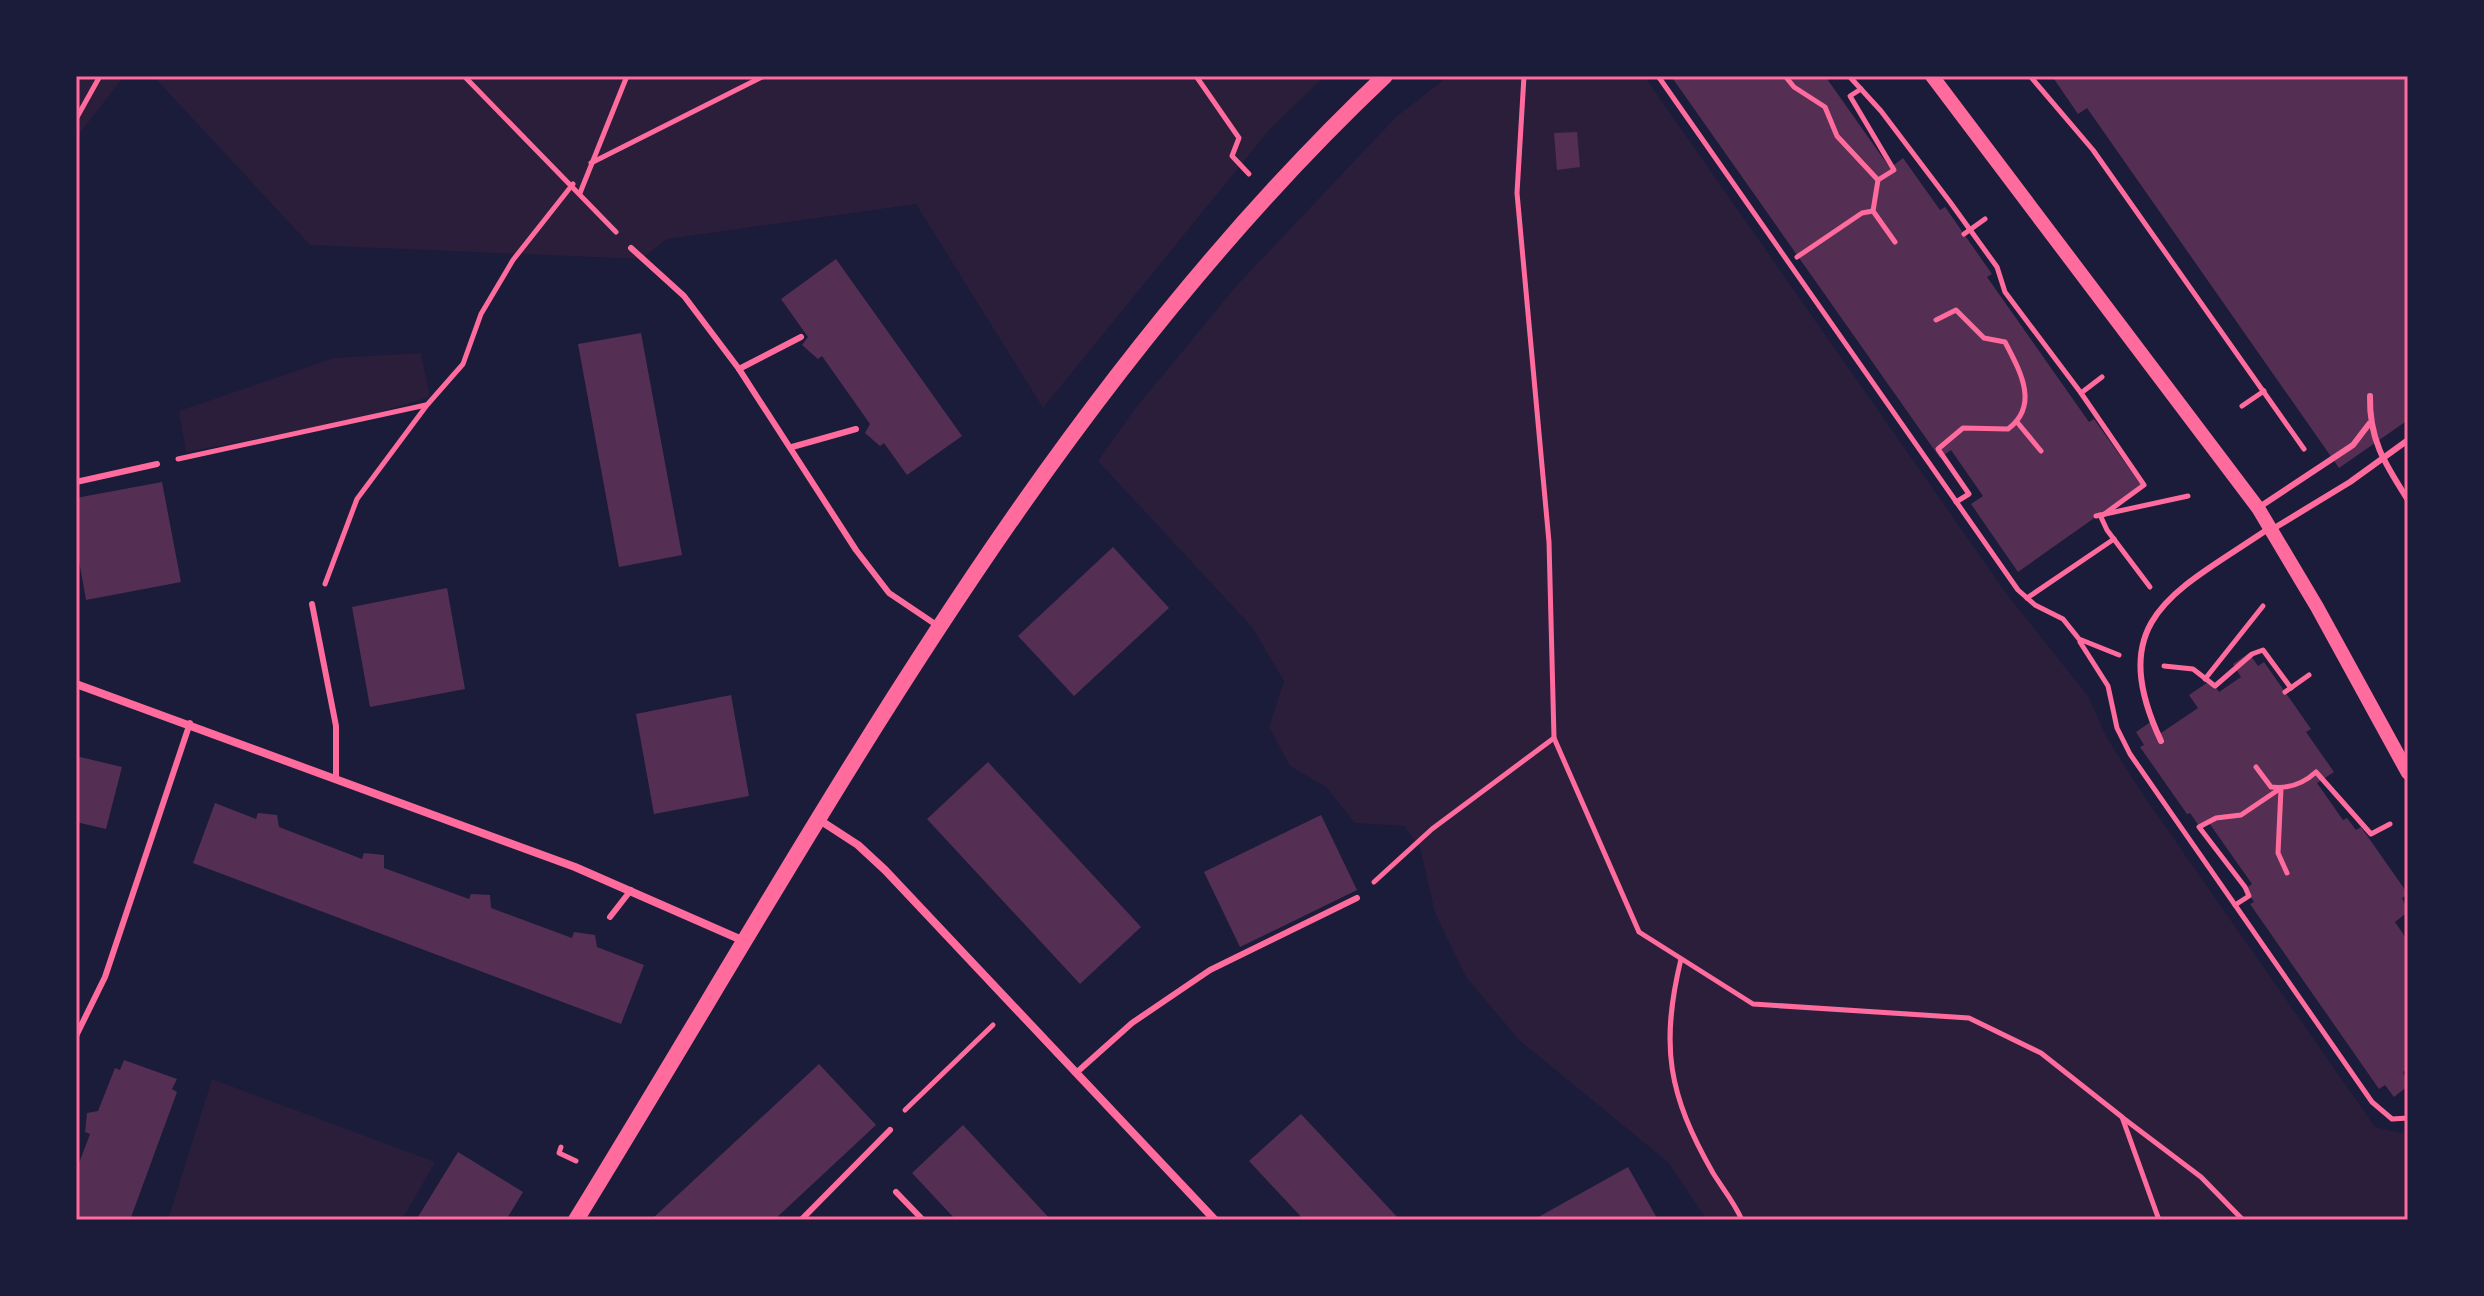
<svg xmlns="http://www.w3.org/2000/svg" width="2484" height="1296" font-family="'Alegreya Sans',sans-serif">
  <rect width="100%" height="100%" fill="#1b1b3a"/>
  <g fill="#2a1e3b">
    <path d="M76 76H124L76 138Z"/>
    <path d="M153 76H1325L1270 129 1043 408 916 204 667 239 641 259 310 245Z"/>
    <path d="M1449 76H1644L2006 593 2088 696 2107 738 2144 796 2375 1127 2401 1133 2408 1128V1220H1707L1669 1163 1519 1040 1466 977 1435 913 1420 847 1404 826 1355 823 1326 787 1290 766 1269 727 1284 681 1252 627 1098 461 1134 410 1238 284 1397 116Z"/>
    <path d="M421 353 430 397 347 422 186 452 179 411 334 358Z"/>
    <path d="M212 1079 435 1162 402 1220H168Z"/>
  </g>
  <g fill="#542f53">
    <path d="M1671 76H1825L1890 168 1903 158 1940 210 1945 207 1992 274 1987 277 2089 422 2094 419 2141 485 2018 572 1971 504 1983 496 1951 450 1940 458Z"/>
    <path d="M2052 76H2408V420L2339 468 2087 108 2078 114Z"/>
    <path d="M1577 132 1580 167 1557 170 1554 133Z"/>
    <path d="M836 259 962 436 907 475 884 443 880 446 865 433 870 424 822 356 818 359 802 345 808 337 781 299Z"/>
    <path d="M641 333 682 555 619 567 578 344Z"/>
    <path d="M162 482 181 582 86 600 76 544V498Z"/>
    <path d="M1113 547 1169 608 1074 696 1018 636Z"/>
    <path d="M447 588 465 689 370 707 352 607Z"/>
    <path d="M2249 653 2258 666 2264 662 2311 729 2306 732 2334 772 2317 783 2343 820 2347 818 2356 830 2361 827 2408 894 2402 898 2408 912 2395 922 2408 941V1068L2403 1072 2408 1086 2394 1097 2385 1085 2379 1089 2250 904 2254 902 2245 889 2252 884 2207 820 2199 826 2190 813 2187 814 2140 747 2144 745 2136 732 2152 721 2161 733 2198 708 2189 695 2211 680 2219 692 2241 677 2233 664Z"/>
    <path d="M731 695 749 796 654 814 636 714Z"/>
    <path d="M76 756 122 767 106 829 76 822Z"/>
    <path d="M988 762 1141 927 1080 984 927 819Z"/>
    <path d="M215 803 256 819 258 813 277 815 279 827 362 859 364 853 384 855V868L469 899 471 894 490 895 491 908 572 938 574 932 595 935 597 947 644 965 621 1024 193 863Z"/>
    <path d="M1321 815 1357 890 1240 947 1204 872Z"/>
    <path d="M124 1060 177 1079 172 1089 177 1092 130 1220H76V1171L90 1134 85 1132 87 1113 98 1111 115 1068 120 1070Z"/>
    <path d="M819 1064 876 1125 774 1220H655L653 1218Z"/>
    <path d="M1301 1114 1400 1220H1304L1249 1161Z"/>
    <path d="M963 1125 1051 1220H956L912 1173Z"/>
    <path d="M458 1152 523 1192 506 1220H416Z"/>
    <path d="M1628 1167 1658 1220H1533Z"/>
  </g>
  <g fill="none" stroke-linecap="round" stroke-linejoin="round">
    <g stroke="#ff6b9d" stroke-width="5">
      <path d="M464 76 616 232"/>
      <path d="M1196 76 1239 138 1232 156 1249 174"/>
      <path d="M1524 76 1517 193 1549 542 1554 738 1639 932 1753 1004 1969 1018 2041 1053 2122 1117 2159 1220"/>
      <path d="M1658 76 2018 590 2035 605 2063 619 2079 639 2119 655"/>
      <path d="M1785 76 1794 87 1825 107 1837 136 1878 180 1894 170 1850 96 1861 89"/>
      <path d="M1849 76 1881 111 1950 202 1997 267 2005 292 2081 393"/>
      <path d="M2030 76 2093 150 2304 449"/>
      <path d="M76 119 100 76"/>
      <path d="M591 163 764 76"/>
      <path d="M1878 180 1873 211 1895 242"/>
      <path d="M580 193 627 76"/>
      <path d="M1964 234 1985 219"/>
      <path d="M1797 257 1862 213 1873 211"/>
      <path d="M1936 320 1956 310 1984 338 2005 342C2020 371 2040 405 2008 429L1963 428 1938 449 1969 494 1956 502"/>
      <path d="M2102 377 2081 393 2144 485 2103 515"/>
      <path d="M2242 406 2264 391"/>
      <path d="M2017 422 2041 451"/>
      <path d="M178 459 426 405"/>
      <path d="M2100 515 2107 530 2150 587"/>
      <path d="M2096 516 2188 496"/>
      <path d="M325 584 357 499 427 405 463 364 481 314 513 260 573 184"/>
      <path d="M2027 598 2114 539"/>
      <path d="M2080 642 2108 686 2117 728 2130 754 2372 1102 2392 1119 2408 1118"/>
      <path d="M2164 666 2193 669 2215 686 2252 654 2263 650 2291 688"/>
      <path d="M2205 679 2263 606"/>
      <path d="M2285 692 2309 675"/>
      <path d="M2256 767 2271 787C2288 789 2303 784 2316 772L2371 834 2390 824"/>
      <path d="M2281 789 2278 853 2287 873"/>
      <path d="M1374 882 1432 829 1554 738"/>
      <path d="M2235 905 2249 896 2245 887 2199 827 2216 818 2241 815 2281 788"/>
      <path d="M1681 959C1660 1046 1668 1094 1713 1173 1723 1189 1734 1202 1742 1220"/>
      <path d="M905 1110 993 1025"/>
      <path d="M2123 1118 2201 1177 2243 1220"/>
      <path d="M561 1147 559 1153 576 1161"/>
    </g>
    <g stroke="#ff6b9d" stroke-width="6">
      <path d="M631 248 684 296 739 369 856 550 889 593 938 626"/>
      <path d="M739 369 801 337"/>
      <path d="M2370 396C2369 440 2385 464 2408 500"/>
      <path d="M792 447 856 429"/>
      <path d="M76 482 157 464"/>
      <path d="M2258 508 2353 445 2369 424"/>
      <path d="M2271 530 2350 482 2408 440"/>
      <path d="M312 604 336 726V777"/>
      <path d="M2161 741C2103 617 2177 591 2268 529"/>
      <path d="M610 917 631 890"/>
      <path d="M76 1036 105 977 190 723"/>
      <path d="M1076 1073 1132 1023 1210 970 1357 898"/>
      <path d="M896 1192 923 1220"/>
      <path d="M801 1220 890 1130"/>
    </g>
    <g stroke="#ff6b9d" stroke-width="8">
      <path d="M76 684 575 867 744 941"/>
      <path d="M818 819 858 845 885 870 1215 1220"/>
    </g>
    <path stroke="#ff6b9d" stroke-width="14" d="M1932 76 2258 508 2317 607 2408 773"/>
    <path stroke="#ff6b9d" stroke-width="16" d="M576 1220C821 822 1042 400 1385 76"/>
  </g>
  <rect width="2484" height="1296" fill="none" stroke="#1b1b3a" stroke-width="156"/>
  <rect x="78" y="78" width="2328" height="1140" fill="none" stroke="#ff6b9d" stroke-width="3"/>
</svg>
